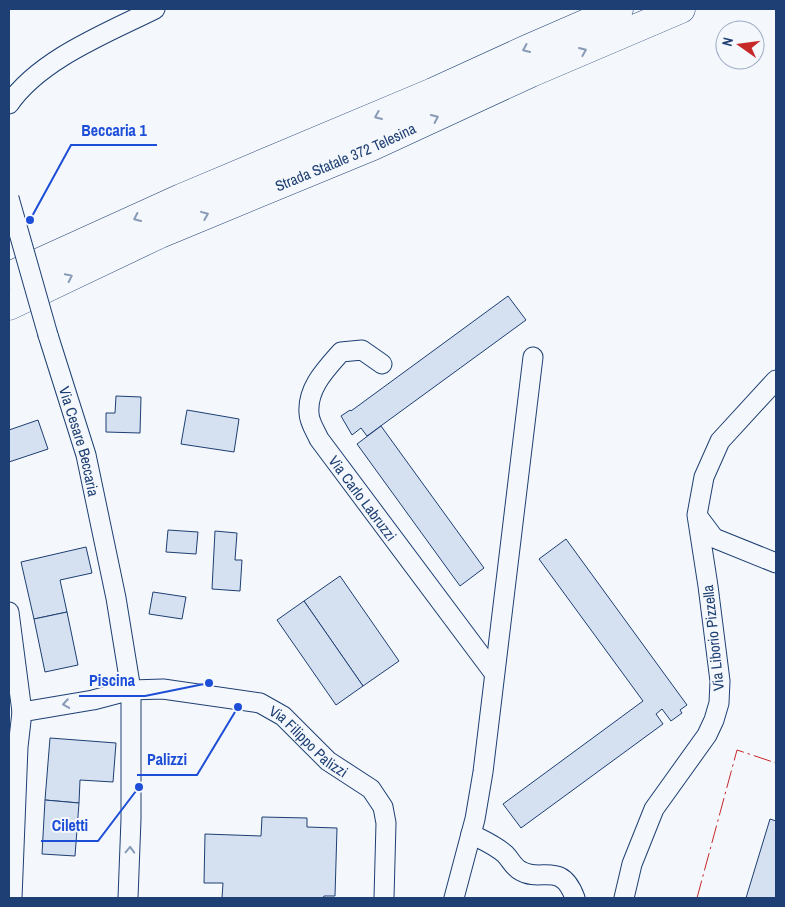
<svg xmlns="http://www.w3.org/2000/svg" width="785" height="907" font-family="'Archivo Narrow',sans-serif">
  <rect width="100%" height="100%" fill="#f4f7fb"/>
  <g fill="#d5e0f0" stroke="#1d3f73">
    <path d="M508 296 526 320 367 436 361 428 352 435 341 416 350 410 351 411Z"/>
    <path d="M116 396 141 397 140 433 106 432V413H115Z"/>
    <path d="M187 410 239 419 234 452 181 444Z"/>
    <path d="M38 420 48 449 9 462V430Z"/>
    <path d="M381 426 484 568 460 586 357 444Z"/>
    <path d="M168 530 198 532 196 554 166 552Z"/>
    <path d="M215 531 237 533 235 560H242L240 591 212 589Z"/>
    <path d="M566 539 687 705 680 710 682 713 671 721 662 709 656 714 663 724 521 828 503 804 643 701 539 559Z"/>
    <path d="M86 547 92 573 60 580 67 612 34 619 21 562Z"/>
    <path d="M340 576 399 661 363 686 304 601Z"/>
    <path d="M153 592 186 597 182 619 149 614Z"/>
    <path d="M304 601 363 686 336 705 277 620Z"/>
    <path d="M67 612 78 665 45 672 34 619Z"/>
    <path d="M50 738 116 743 113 782 80 780 79 803 45 800Z"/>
    <path d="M45 800 79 803 75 856 42 854Z"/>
    <path d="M262 817 307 818V827L337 828 335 896H324L323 898H222L223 883H204L205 834 261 836Z"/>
    <path d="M770 819 776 821V898H746Z"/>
  </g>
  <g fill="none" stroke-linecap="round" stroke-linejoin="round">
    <defs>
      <g id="minor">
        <path d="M9 104C40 59 107 33 155 9"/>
        <path id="s1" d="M48 335 86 455 116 598 131 690V819L128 898"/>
        <path id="s2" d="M382 364 362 350 341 352C326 369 307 388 309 413 309 422 316 432 319 439L494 673"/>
        <path d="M699 518 714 538 776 563"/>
        <path d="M9 612 22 712"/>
        <path d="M471 834C483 840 495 845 505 854 511 860 513 867 521 871 541 883 561 860 575 898"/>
        <path id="s3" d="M12 898 18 747 22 712 93 700 131 690 163 689 260 703 283 716 328 761 371 789 383 807 386 823 384 898"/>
        <path d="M454 898 475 819 483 772 533 357"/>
        <path d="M624 898 632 864 654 809 707 735 714 720 719 703 720 681 708 586 697 515 704 477 720 441 776 380"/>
      </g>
      <g id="highway">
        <path d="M9 276 181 198 433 92 527 49 619 9"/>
        <path id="s4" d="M9 306 160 234 373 146 531 73 681 9"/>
      </g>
    </defs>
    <use href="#minor" stroke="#1d3f73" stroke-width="21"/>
    <use href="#highway" stroke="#1d3f73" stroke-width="29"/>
    <use href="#minor" stroke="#f4f7fb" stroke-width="19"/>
    <use href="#highway" stroke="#f4f7fb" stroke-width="28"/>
    <defs>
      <path id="minor-bridge" d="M9 198 48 335"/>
    </defs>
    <use href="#minor-bridge" stroke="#1d3f73" stroke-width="21" stroke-linecap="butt"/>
    <use href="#minor-bridge" stroke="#f4f7fb" stroke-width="19"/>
    <path stroke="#c62828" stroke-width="1" stroke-dasharray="18 4 2.5 4" stroke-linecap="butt" d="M697 898 737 750 776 763"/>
  </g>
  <defs><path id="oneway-chevron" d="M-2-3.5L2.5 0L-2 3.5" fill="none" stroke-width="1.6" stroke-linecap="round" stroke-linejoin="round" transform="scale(1.25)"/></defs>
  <g stroke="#889bb7">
    <use href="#oneway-chevron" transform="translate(526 49) rotate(156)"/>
    <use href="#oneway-chevron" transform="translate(583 51) rotate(-23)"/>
    <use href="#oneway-chevron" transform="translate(378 116) rotate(157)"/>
    <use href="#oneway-chevron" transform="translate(435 118) rotate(-25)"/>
    <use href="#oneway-chevron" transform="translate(205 215) rotate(-22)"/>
    <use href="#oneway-chevron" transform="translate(137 218) rotate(155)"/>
    <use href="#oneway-chevron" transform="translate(69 277) rotate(-26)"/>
    <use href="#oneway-chevron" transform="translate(66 704) rotate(171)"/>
    <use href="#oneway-chevron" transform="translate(130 850) rotate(-88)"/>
  </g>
  <g text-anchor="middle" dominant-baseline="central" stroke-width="4" stroke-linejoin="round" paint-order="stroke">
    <g font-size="15" fill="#1d3f73" stroke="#f4f7fb">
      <text stroke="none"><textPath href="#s4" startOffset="368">Strada Statale 372 Telesina</textPath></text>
      <text stroke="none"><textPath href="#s1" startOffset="111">Via Cesare Beccaria</textPath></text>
      <text stroke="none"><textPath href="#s2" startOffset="218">Via Carlo Labruzzi</textPath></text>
      <text transform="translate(713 638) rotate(-96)">Via Liborio Pizzella</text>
      <text stroke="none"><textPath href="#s3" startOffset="490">Via Filippo Palizzi</textPath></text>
    </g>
  </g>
  <path fill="none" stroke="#1d4ed8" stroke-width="2" d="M30 220L71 145H157M209 683L145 696H79M238 707L197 775H137M139 787L98 841H41"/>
  <g fill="#1d4ed8" stroke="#f4f7fb" stroke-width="2">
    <circle cx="30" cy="220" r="5"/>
    <circle cx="209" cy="683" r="5"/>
    <circle cx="238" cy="707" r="5"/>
    <circle cx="139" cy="787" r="5"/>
  </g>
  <g font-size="16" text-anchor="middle" font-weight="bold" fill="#1d4ed8" stroke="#f4f7fb" stroke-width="4" stroke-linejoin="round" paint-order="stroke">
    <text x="114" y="136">Beccaria 1</text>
    <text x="112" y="686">Piscina</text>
    <text x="167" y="765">Palizzi</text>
    <text x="70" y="831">Ciletti</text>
  </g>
  <rect width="785" height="907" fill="none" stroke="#1d3f73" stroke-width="20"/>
  <g transform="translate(740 45) rotate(284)"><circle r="24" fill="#f4f7fb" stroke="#9eadc5"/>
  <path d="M0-4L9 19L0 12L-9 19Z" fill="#c62828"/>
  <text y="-8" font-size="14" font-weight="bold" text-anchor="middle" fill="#1d3f73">N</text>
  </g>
</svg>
